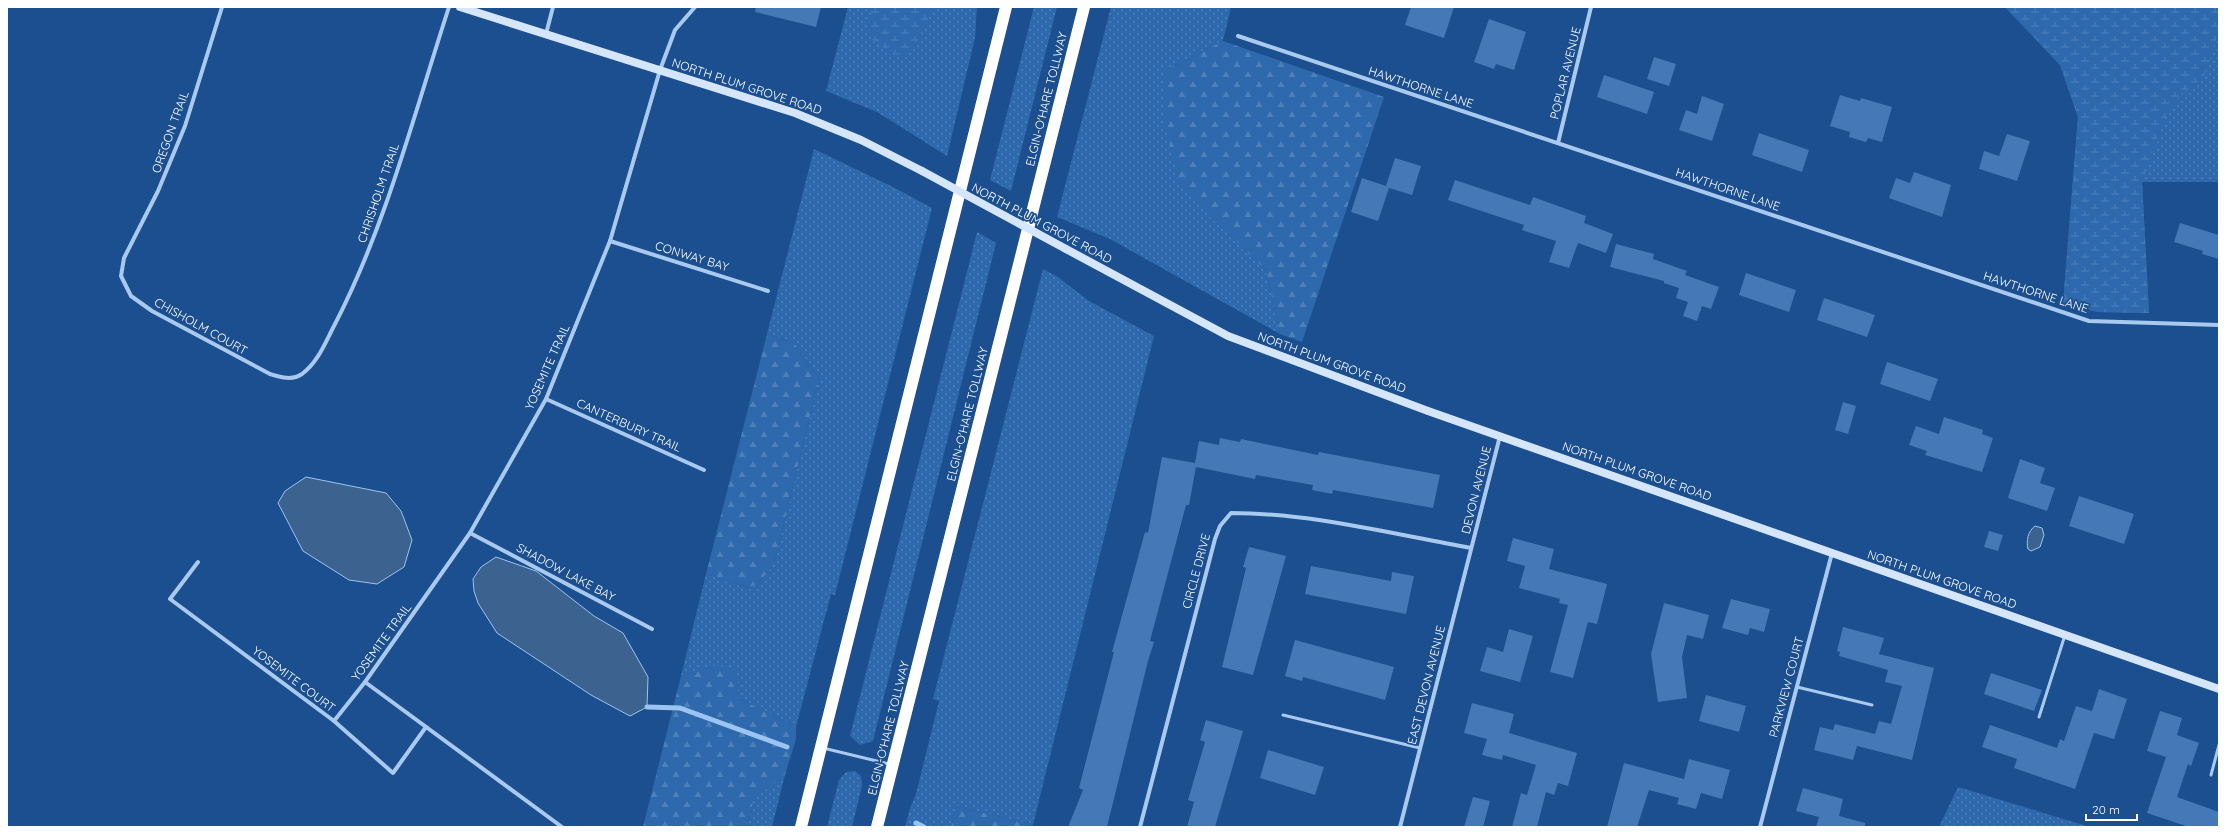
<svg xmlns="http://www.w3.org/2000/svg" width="2226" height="834" font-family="Quicksand,sans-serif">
  <defs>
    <pattern id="green-dots" width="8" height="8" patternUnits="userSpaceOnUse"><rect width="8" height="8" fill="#2e69ad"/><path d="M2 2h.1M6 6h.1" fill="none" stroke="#4d80b9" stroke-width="1.8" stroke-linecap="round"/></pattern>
    <pattern id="forest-firs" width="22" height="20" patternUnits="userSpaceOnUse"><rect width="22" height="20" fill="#2e69ad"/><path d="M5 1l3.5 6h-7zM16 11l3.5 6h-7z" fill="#4d80b9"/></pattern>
    <pattern id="wetland-marsh" width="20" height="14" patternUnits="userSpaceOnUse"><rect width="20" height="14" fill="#2e69ad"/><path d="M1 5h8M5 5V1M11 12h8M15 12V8" fill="none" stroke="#4d80b9"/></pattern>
  </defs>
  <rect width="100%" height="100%" fill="#1b4f8f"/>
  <g fill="url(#green-dots)">
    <path d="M848 7H977L975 38 947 156 877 112 826 91Z"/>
    <path d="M1034 7H1057L1011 191 990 180Z"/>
    <path d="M1111 7H1231L1223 41 1165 70 1212 219 1266 270 1280 334 1110 239 1057 217Z"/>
    <path d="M2005 7H2219V182H2142L2149 313 2098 312 2063 304 2078 117 2060 65Z"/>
    <path d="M814 149 895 188 932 208 835 595 831 594 796 727 738 698V677L715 666 681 676 706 574 747 587 757 585 774 564 819 378 794 343 767 334Z"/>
    <path d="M977 232 996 243 873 741 860 745 850 736Z"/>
    <path d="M1043 269 1058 277 1089 301 1154 336 1033 825 956 806 951 827H905L910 808 916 794 939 701 933 699Z"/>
    <path d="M855 771 861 776 862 786 852 827H827L839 780 846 772Z"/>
    <path d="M785 775 772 827H747L754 798Z"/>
    <path d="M1958 787 2090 827H1939Z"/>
  </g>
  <g fill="url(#forest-firs)">
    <path d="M1223 41 1384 97 1302 342 1280 334 1266 270 1212 219 1180 184 1164 122 1165 70Z"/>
    <path d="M767 334 794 343 819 378 774 564 757 585 747 587 706 574Z"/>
    <path d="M715 666 733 667 738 677V698L796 727V739L785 775 754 798 747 827H643L681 676Z"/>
    <path d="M956 806 1033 825 1032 827H951Z"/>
  </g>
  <g fill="url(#wetland-marsh)">
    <path d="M872 7H936L930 14 924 31 906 58C872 41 865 47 872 7Z"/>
    <path d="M2005 7H2219V31L2203 79 2181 94 2164 120 2142 182 2149 313 2098 312 2063 304 2078 117 2060 65Z"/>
  </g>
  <g fill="#3c6290" stroke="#9cc4f0">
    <path d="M306 477 386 493 401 511 412 540 404 567 377 584 349 580 303 551 278 503 285 491Z"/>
    <path d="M2035 526 2042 528 2044 535 2040 547 2031 551 2028 549C2026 541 2028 531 2035 526Z"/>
    <path d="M496 557 536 571 594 616 623 633 648 677 647 707 630 716 591 695 497 633 478 603 474 591 473 579 481 567Z"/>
  </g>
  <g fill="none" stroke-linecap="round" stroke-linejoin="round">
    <g stroke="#9cc4f0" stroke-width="5">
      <path d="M647 707 680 708 787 747"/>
      <path d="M916 823 924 827"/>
    </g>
  </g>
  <g fill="#4478b7">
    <path d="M756 7H821L816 27 755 12Z"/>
    <path d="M1411 7H1454L1444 38 1405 25Z"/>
    <path d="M1489 19 1526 32 1514 70 1496 64 1494 69 1474 62Z"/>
    <path d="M1654 57 1676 64 1669 86 1647 79Z"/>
    <path d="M1604 75 1654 92 1647 114 1597 97Z"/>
    <path d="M1840 95 1860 101 1861 98 1892 107 1882 142 1868 138 1866 142 1849 137 1850 132 1830 126Z"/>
    <path d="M1702 96 1724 104 1712 141 1679 130 1686 110 1697 114Z"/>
    <path d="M1759 133 1809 150 1802 172 1752 155Z"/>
    <path d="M2007 134 2030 141 2017 181 1979 169 1984 151 1999 156Z"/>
    <path d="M1395 158 1421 166 1412 195 1389 188 1378 221 1351 212 1362 178 1386 186Z"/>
    <path d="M1914 172 1951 185 1942 217 1889 198 1896 178 1910 183Z"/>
    <path d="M1455 180 1530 205 1533 197 1586 216 1584 223 1613 234 1606 253 1578 243 1569 268 1549 262 1556 241 1522 230 1524 225 1448 200Z"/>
    <path d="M2180 223 2219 235V259L2202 254 2203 251 2174 242Z"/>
    <path d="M1616 244 1654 254 1653 259 1687 271 1685 275 1719 287 1711 309 1702 306 1697 321 1683 316 1688 302 1676 298 1679 288 1664 283V281L1610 267Z"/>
    <path d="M1746 273 1796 290 1789 312 1739 295Z"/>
    <path d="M1824 298 1875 315 1867 337 1817 320Z"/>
    <path d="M1887 362 1938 379 1930 401 1880 384Z"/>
    <path d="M1843 402 1856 406 1848 434 1835 430Z"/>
    <path d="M1944 417 1983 430 1982 434 1993 438 1982 472 1925 455 1927 451 1909 445 1916 426 1939 434Z"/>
    <path d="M1220 438 1240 442 1241 439 1318 455 1319 452 1440 475 1433 508 1333 490 1332 494 1312 490 1313 485 1256 475 1255 479 1196 467 1189 505H1186L1150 641 1154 642 1148 661 1107 827H1068L1083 790 1079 788 1114 652H1112L1145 532 1148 533 1162 457 1195 463 1199 441 1219 445Z"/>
    <path d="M2020 459 2045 468 2040 483 2055 488 2047 511 2008 498Z"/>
    <path d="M2079 496 2134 514 2124 544 2069 526Z"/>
    <path d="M1989 531 2003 535 1998 551 1984 547Z"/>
    <path d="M1513 538 1554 549 1549 569 1607 584 1597 624 1588 622 1573 678 1550 672 1568 605 1559 603 1560 599 1519 588 1525 566 1507 561Z"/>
    <path d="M1249 547 1286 556 1253 675 1222 667 1246 568 1243 567Z"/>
    <path d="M1311 566 1391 581 1392 572 1414 576 1406 614 1305 594Z"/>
    <path d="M1731 599 1770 609 1764 632 1750 628 1748 635 1722 628Z"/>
    <path d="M1664 603 1709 615 1703 639 1687 635 1682 657 1687 698 1658 702 1651 654Z"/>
    <path d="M1843 627 1884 638 1879 654 1934 668 1912 760 1857 746 1853 760 1814 750 1820 727 1833 730 1835 724 1875 734 1879 721 1891 724 1902 686 1885 682 1888 670 1839 656 1840 652 1837 651Z"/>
    <path d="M1509 629 1533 636 1520 682 1480 671 1487 647 1503 652Z"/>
    <path d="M1295 640 1394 667 1385 700 1303 677 1302 681 1285 676Z"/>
    <path d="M1991 673 2042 690 2034 711 1984 694Z"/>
    <path d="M2099 689 2127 699 2114 739 2094 733 2075 789 2014 768 2017 759 1982 747 1990 725 2057 748 2060 739 2064 741 2076 706 2092 711Z"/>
    <path d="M1706 695 1746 706 1739 732 1699 721Z"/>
    <path d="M1472 703 1514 714 1509 733 1577 753 1568 786 1558 783 1554 795 1546 792 1537 827H1512L1521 793 1527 795 1536 765 1503 755 1502 760 1482 755 1487 739 1464 733Z"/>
    <path d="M2160 711 2182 718 2177 735 2199 743 2191 766 2188 764 2177 797 2219 812V827H2189L2147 813 2166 757 2147 751Z"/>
    <path d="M1206 720 1243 731 1215 827H1187L1194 802 1188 800 1205 742 1200 740Z"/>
    <path d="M1268 750 1324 767 1315 795 1260 778Z"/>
    <path d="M1689 759 1730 770 1722 799 1701 793 1696 809 1677 804 1679 798 1649 790 1637 827H1607L1624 763 1684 779Z"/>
    <path d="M1803 788 1843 799 1839 816 1865 823V827H1816L1819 817 1796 811Z"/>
    <path d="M1473 797 1490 801 1483 827H1464Z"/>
  </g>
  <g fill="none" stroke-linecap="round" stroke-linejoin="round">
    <g stroke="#a9c9ee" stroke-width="3">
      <path d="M1797 687 1872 705"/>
      <path d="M1283 715 1420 748"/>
      <path d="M2039 717 2065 635"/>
      <path d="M823 748 889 764"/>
      <path d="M2211 775 2219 745"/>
    </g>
    <g stroke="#a9c9ee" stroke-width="4">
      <path d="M222 7 185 126 158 191 124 258 121 276 131 296 152 311 270 374C280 377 292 381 302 374 318 362 325 343 334 326 386 226 414 114 449 7"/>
      <path d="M546 34 553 7"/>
      <path d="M1238 36 2089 321 2219 325"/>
      <path d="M1558 143 1591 7"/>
      <path d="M610 241 768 291"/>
      <path d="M546 399 704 470"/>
      <path d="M470 533 652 629"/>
      <path d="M198 562 170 599 334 721 393 773 426 727"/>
      <path d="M365 682 562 827"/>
      <path d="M334 721 365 682 470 533 546 399 610 241 660 70 675 30 695 7"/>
      <path d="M1140 827 1215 539 1220 526 1231 513C1311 513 1392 534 1471 548"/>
      <path d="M1400 827 1500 436"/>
      <path d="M1760 827 1832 553"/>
    </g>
    <g stroke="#d6e6fa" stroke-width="8">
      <path d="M460 7 795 113 861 140 922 171"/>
      <path d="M1066 249 1228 336 1428 411 2219 689"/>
    </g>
    <g stroke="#fff" stroke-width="12">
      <path d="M801 827 1006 7"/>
      <path d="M877 827 1084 7"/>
    </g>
    <path stroke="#d6e6fa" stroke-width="8" d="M922 171 1066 249"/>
  </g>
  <g text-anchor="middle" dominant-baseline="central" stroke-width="3.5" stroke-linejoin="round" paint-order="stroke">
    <g font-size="12" fill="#fff" stroke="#1b4f8f">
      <text transform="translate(1565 73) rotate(-76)">POPLAR AVENUE</text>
      <text transform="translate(747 86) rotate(18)">NORTH PLUM GROVE ROAD</text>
      <text transform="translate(1421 87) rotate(18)">HAWTHORNE LANE</text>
      <text transform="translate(1046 99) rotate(-76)">ELGIN-O'HARE TOLLWAY</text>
      <text transform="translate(170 132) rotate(-70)">OREGON TRAIL</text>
      <text transform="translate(1728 189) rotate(19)">HAWTHORNE LANE</text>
      <text transform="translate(378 193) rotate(-71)">CHRISHOLM TRAIL</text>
      <text transform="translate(1042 223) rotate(28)">NORTH PLUM GROVE ROAD</text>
      <text transform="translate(692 256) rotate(17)">CONWAY BAY</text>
      <text transform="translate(2036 292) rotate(18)">HAWTHORNE LANE</text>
      <text transform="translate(201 326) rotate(29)">CHISHOLM COURT</text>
      <text transform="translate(1332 362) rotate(20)">NORTH PLUM GROVE ROAD</text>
      <text transform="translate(547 367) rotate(-66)">YOSEMITE TRAIL</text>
      <text transform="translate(967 414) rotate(-76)">ELGIN-O'HARE TOLLWAY</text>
      <text transform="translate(629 425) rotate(24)">CANTERBURY TRAIL</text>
      <text transform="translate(1637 471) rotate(19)">NORTH PLUM GROVE ROAD</text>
      <text transform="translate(1476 490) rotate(-76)">DEVON AVENUE</text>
      <text transform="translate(1196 571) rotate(-75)">CIRCLE DRIVE</text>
      <text transform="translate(566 572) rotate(28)">SHADOW LAKE BAY</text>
      <text transform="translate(1942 579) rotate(19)">NORTH PLUM GROVE ROAD</text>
      <text transform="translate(381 642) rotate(-54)">YOSEMITE TRAIL</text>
      <text transform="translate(294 679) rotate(37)">YOSEMITE COURT</text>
      <text transform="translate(1426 685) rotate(-76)">EAST DEVON AVENUE</text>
      <text transform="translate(1786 687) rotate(-75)">PARKVIEW COURT</text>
      <text transform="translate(888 728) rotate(-76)">ELGIN-O'HARE TOLLWAY</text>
    </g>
  </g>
  <rect width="2226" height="834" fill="none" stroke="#ffffff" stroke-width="16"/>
  <path d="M2086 814v6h51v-6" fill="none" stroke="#ffffff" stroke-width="2"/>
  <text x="2092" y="814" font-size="12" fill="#ffffff" stroke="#1b4f8f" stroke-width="3" paint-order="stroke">20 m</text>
</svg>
